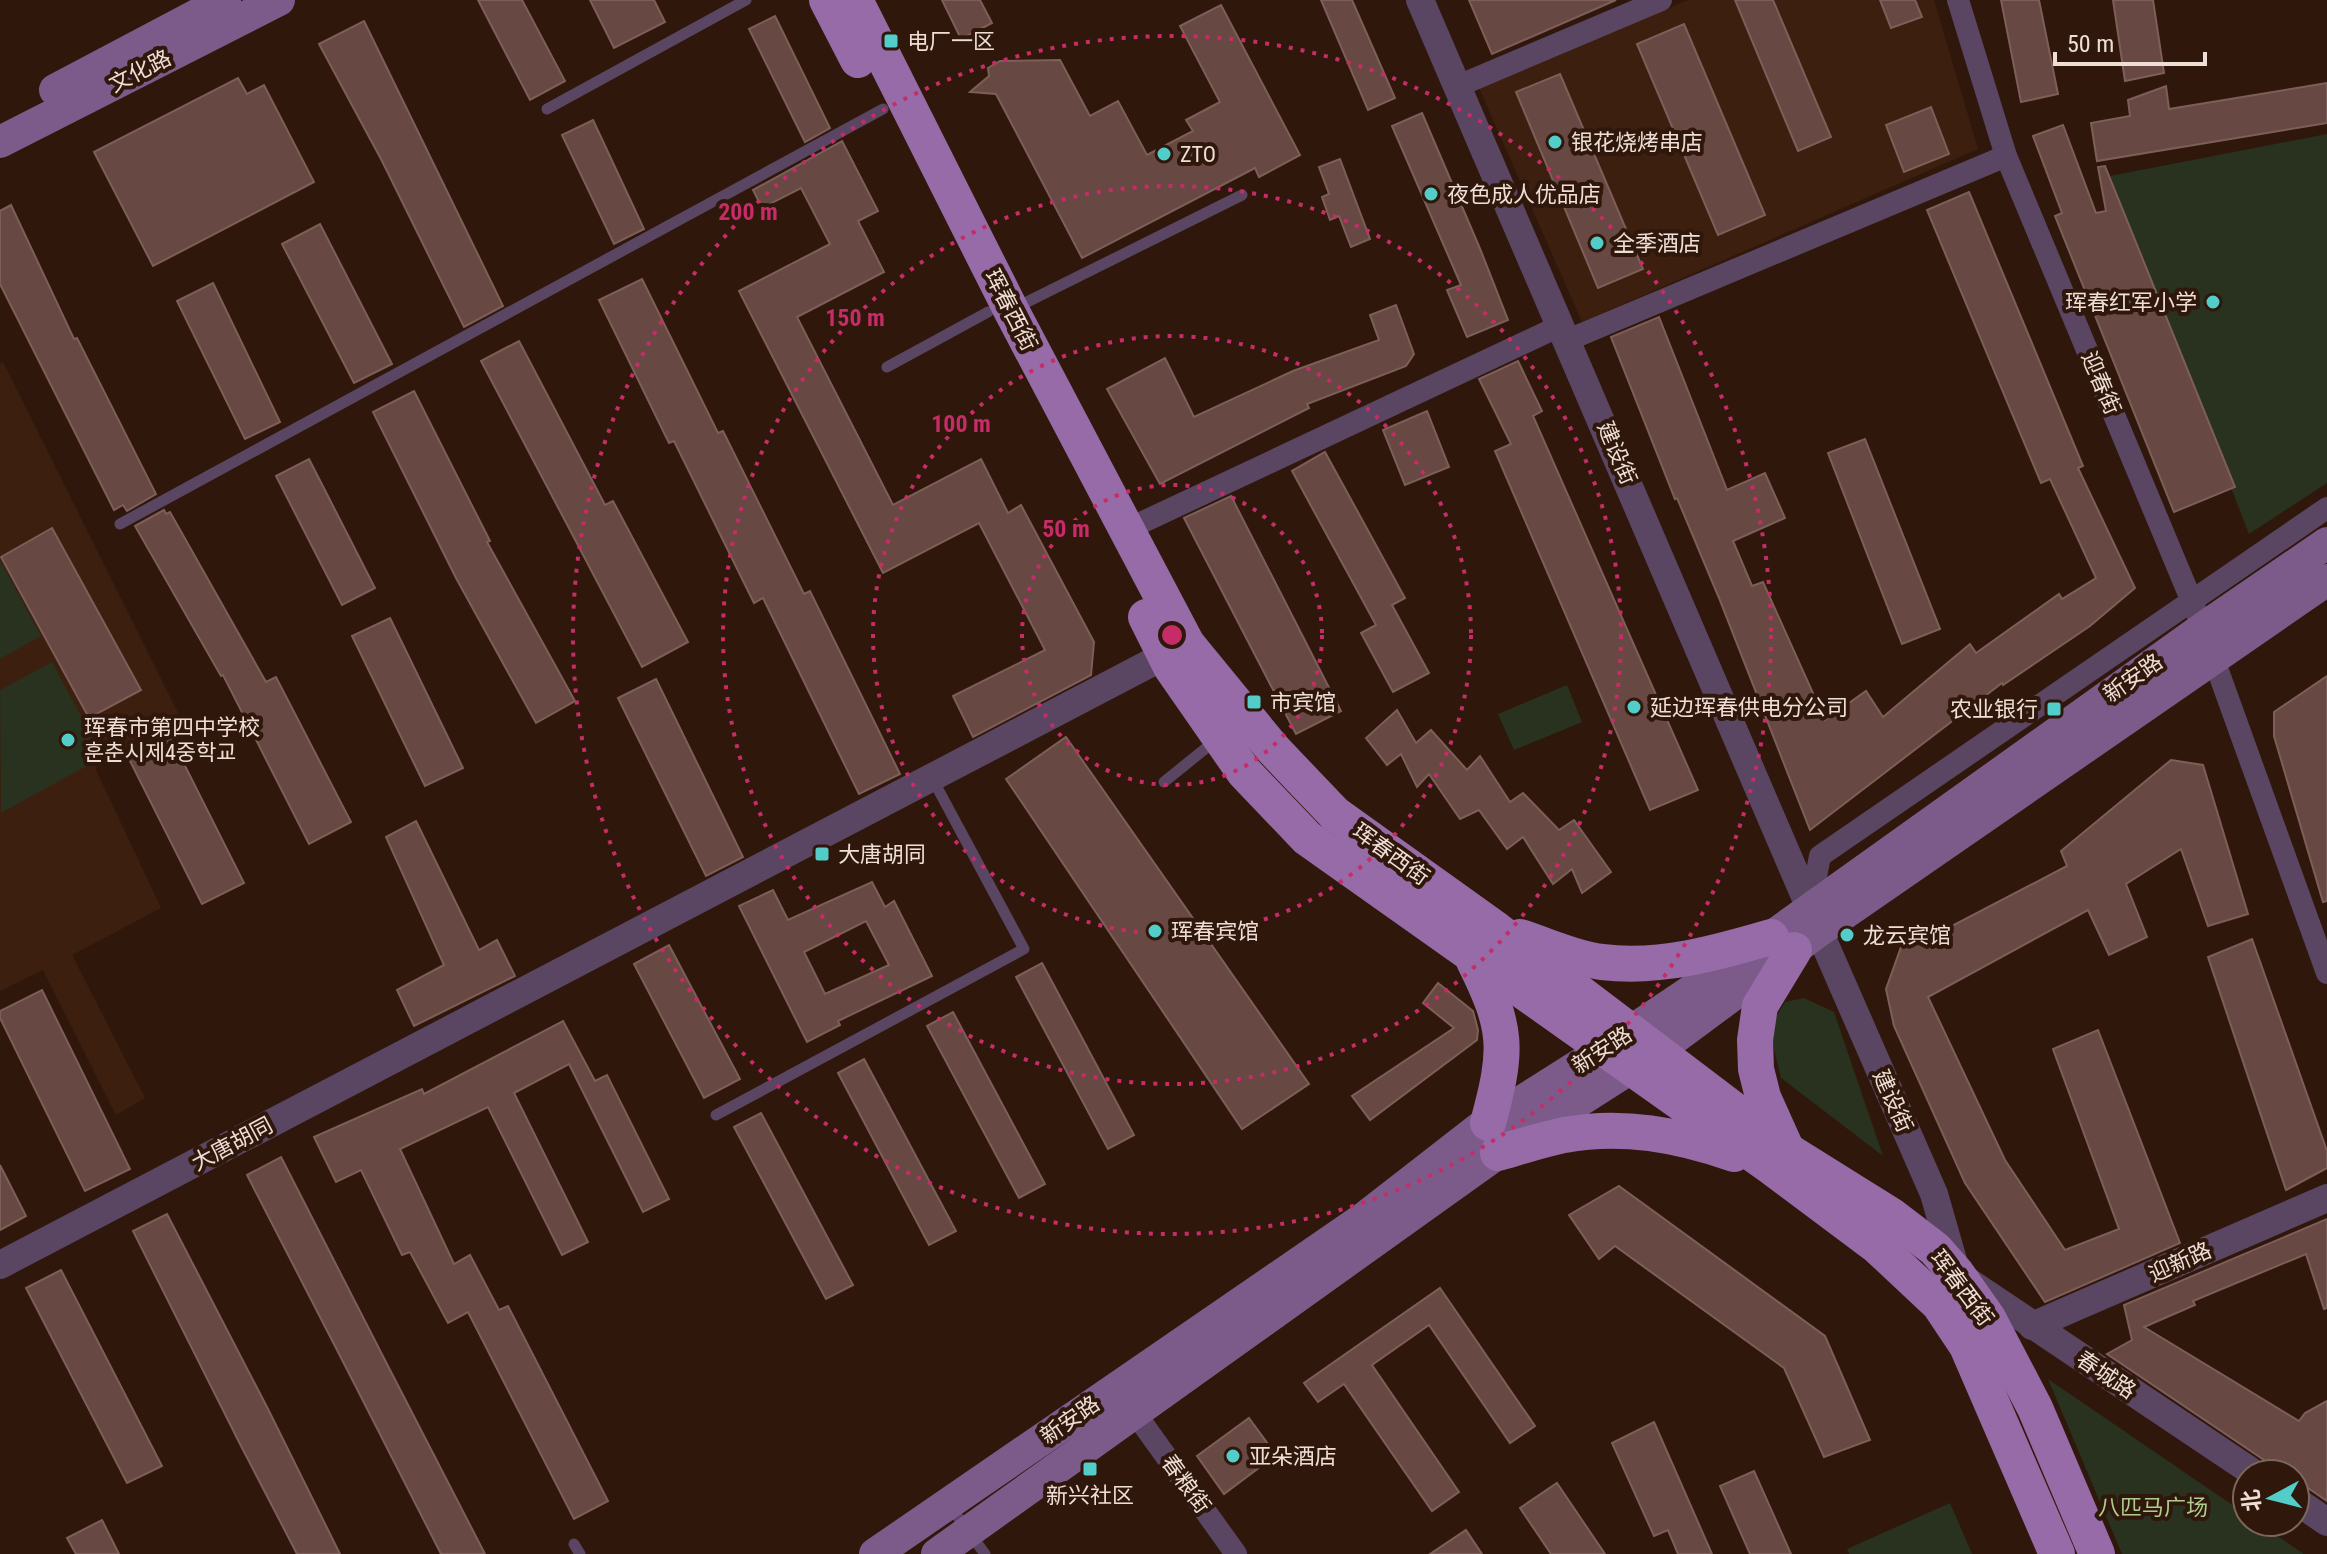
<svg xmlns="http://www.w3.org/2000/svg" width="2327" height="1554" font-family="'Roboto Condensed','Noto Sans SC','Noto Sans KR',sans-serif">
  <rect width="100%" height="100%" fill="#2f180b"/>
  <g fill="#3c1f0e">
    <path d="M1688 0H1934L1978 149 1582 322 1479 88Z"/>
    <path d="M3 362 178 713 95 768 161 908 72 955 145 1098 116 1115 43 970 0 991V364Z"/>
  </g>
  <g fill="#28321e">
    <path d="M2327 134V483L2249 534 2110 176Z"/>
    <path d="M0 560 41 636 0 659Z"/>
    <path d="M52 662 103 757 1 813 0 690Z"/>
    <path d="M1567 685 1582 722 1514 750 1498 714Z"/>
    <path d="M1804 998 1834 1012 1883 1156 1781 1078 1769 1028 1785 1002Z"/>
    <path d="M2048 1379 2247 1515V1522H2257L2304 1554H2122Z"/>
    <path d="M1950 1503 1972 1554H1849L1847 1549Z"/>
  </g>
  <g fill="#674842" stroke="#7e5e58" stroke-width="2" fill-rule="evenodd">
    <path d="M478 0H522L565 81 530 100Z"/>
    <path d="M590 0H654L665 22 614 48Z"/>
    <path d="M942 0H980L992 23 961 39Z"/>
    <path d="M1321 0H1352L1395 98 1368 110Z"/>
    <path d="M1469 0H1616L1492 54Z"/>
    <path d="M1735 0H1773L1831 137 1798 151Z"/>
    <path d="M1880 0H1915L1922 17 1891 28Z"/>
    <path d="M2001 0H2039L2058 94 2021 102Z"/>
    <path d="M2113 0H2153L2164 73 2125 81Z"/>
    <path d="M1221 5 1300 155 1259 177 1255 168 1082 258 996 94 970 92 989 76 988 68 1000 61 1060 60 1090 116 1118 101 1147 155 1193 131 1186 120 1220 102 1180 26Z"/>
    <path d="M775 16 830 128 805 142 749 29Z"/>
    <path d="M364 21 503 306 464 327 382 161 319 44Z"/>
    <path d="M1684 24 1765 215 1718 235 1637 44Z"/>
    <path d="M1560 74 1643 269 1598 288 1516 92Z"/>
    <path d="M238 78 247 94 264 85 314 182 153 266 94 152Z"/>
    <path d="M2327 83V123L2097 161 2091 123 2130 116 2128 100 2166 86 2169 109Z"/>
    <path d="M1931 107 1949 154 1904 172 1886 125Z"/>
    <path d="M1422 113 1481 251 1508 320 1467 337 1447 290 1461 285 1392 126Z"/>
    <path d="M593 120 644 229 614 244 562 135Z"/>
    <path d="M2063 125 2096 213 2106 211 2098 167 2105 166 2235 487 2174 512 2055 216 2062 213 2033 136Z"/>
    <path d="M842 141 878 211 858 221 884 272 797 317 893 505 981 459 1008 513 1021 505 1094 642 1091 675 973 737 953 696 1045 650 979 523 883 573 739 291 830 244 801 188 762 208 753 190Z"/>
    <path d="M1340 159 1370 239 1351 247 1339 216 1330 220 1322 197 1329 194 1319 167Z"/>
    <path d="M1969 192 2083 466 2078 468 2135 588 2090 626 2003 685 2002 683 1810 830 1719 598 1677 498 1675 499 1611 337 1659 317 1727 490 1765 473 1785 518 1733 541 1752 586 1763 582 1825 720 1866 691 1883 717 1970 644 1976 653 2059 594 2062 599 2096 578 2050 479 2041 483 1927 210Z"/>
    <path d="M11 205 74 339 77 338 156 494 127 511 123 505 114 510 0 284V211Z"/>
    <path d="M320 224 392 364 354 383 282 244Z"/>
    <path d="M642 279 718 433 723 431 804 594 810 591 900 774 859 794 763 598 754 603 674 441 669 443 599 300Z"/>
    <path d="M213 283 280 422 245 439 177 301Z"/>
    <path d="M1396 305 1414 354 1406 366 1307 404 1309 408 1160 484 1107 389 1165 358 1194 417 1293 371 1379 340 1370 315Z"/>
    <path d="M519 341 605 505 613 501 688 642 642 667 481 361Z"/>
    <path d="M1518 361 1542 411 1533 416 1698 790 1650 810 1495 451 1511 444 1479 379Z"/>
    <path d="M414 391 490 541 487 542 575 701 536 723 456 578 373 412Z"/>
    <path d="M1427 411 1449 467 1405 485 1383 430Z"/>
    <path d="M1865 439 1940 629 1902 644 1828 453Z"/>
    <path d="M1325 452 1405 598 1392 605 1429 673 1393 692 1361 633 1376 625 1292 471Z"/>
    <path d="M309 459 375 588 342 605 276 476Z"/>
    <path d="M1231 496 1341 711 1296 734 1184 518Z"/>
    <path d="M164 510 166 514 170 512 266 682 276 677 351 822 309 844 223 675 221 676 135 526Z"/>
    <path d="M52 528 141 690 89 718 1 557Z"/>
    <path d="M390 618 463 768 425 786 352 636Z"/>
    <path d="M2327 676V901L2323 902 2274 736V712Z"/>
    <path d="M656 679 743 857 706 876 618 698Z"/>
    <path d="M1397 710 1416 743 1431 730 1467 770 1480 756 1510 802 1523 793 1559 830 1574 820 1611 872 1582 893 1572 869 1553 884 1523 837 1507 849 1479 810 1460 819 1429 774 1417 787 1401 754 1387 765 1366 738Z"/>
    <path d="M168 732 244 883 202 904 126 753Z"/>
    <path d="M1066 737 1309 1084 1242 1129 1006 779Z"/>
    <path d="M2171 760 2203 765 2248 914 2208 926 2181 849 2126 884 2147 937 2109 955 2088 910 1928 997 2005 1160 2065 1250 2119 1229 2053 1049 2098 1030 2180 1243 2045 1302 1965 1183 1894 1026 1886 989 1901 947 1929 938 2067 866 2061 851Z"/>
    <path d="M416 821 479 950 497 940 515 976 414 1026 397 990 444 965 386 837Z"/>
    <path d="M872 882 885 907 894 901 932 976 838 1021 840 1025 807 1042 739 906 773 890 788 920ZM866 921 889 965 825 994 804 952Z"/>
    <path d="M2252 939 2327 1151V1168L2286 1190 2208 957Z"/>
    <path d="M669 945 740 1079 704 1098 634 964Z"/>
    <path d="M1042 963 1134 1135 1108 1149 1016 977Z"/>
    <path d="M1438 983 1473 1011 1478 1030 1477 1040 1370 1120 1352 1096 1454 1028 1423 1003Z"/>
    <path d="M42 990 130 1169 85 1191 0 1018V1011Z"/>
    <path d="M953 1012 1045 1184 1019 1198 927 1026Z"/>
    <path d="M563 1021 595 1081 607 1075 669 1199 643 1212 569 1064 514 1093 588 1242 562 1255 488 1107 400 1149 454 1264 470 1255 499 1310 508 1306 608 1501 574 1519 468 1312 448 1323 410 1252 402 1255 361 1170 336 1182 314 1137 422 1089 424 1094Z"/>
    <path d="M864 1059 956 1231 929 1245 838 1073Z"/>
    <path d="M761 1113 853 1285 826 1299 734 1127Z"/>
    <path d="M281 1157 388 1366 485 1554H441L356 1387 247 1175Z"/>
    <path d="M0 1165 26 1216 0 1230Z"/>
    <path d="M1619 1186 1825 1336 1870 1440 1824 1457 1784 1368 1615 1246 1599 1259 1569 1215Z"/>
    <path d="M167 1214 268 1409 340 1554H297L240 1444 133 1231Z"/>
    <path d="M2327 1219V1308L2324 1309 2306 1254 2193 1301 2195 1305 2144 1327 2299 1421 2305 1413 2327 1401V1501L2305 1486 2295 1483V1474L2272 1473 2264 1460 2107 1354 2132 1340 2124 1305Z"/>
    <path d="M61 1270 162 1466 127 1483 26 1288Z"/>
    <path d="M1440 1288 1535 1426 1510 1443 1429 1325 1372 1365 1459 1492 1432 1511 1344 1384 1318 1402 1304 1383Z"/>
    <path d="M1249 1418 1276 1455 1224 1494 1197 1456Z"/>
    <path d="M1654 1422 1712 1554H1678L1668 1530 1654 1536 1612 1443Z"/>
    <path d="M1754 1471 1791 1554H1750L1720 1486Z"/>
    <path d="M1557 1483 1605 1554H1551L1520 1508Z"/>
    <path d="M102 1520 119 1554H76L67 1538Z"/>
    <path d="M1466 1530 1482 1554H1430Z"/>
  </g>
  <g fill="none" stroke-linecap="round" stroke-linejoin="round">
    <g stroke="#5a4563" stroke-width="11">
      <path d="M547 109 746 0"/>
      <path d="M1015 308 1242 195"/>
      <path d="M887 367 988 312"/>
      <path d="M120 524 883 109"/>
      <path d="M1164 782 1216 740"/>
      <path d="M716 1115 1024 949 932 778"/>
      <path d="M949 1505 985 1554"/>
      <path d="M574 1544 580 1554"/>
    </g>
    <g stroke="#5a4563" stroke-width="22">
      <path d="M1958 0 2006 156 2203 628"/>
      <path d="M1458 86 1661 0"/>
      <path d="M1568 340 2006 156"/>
      <path d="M1128 529 1562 325"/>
      <path d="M2213 657 2327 973"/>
      <path d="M1810 908 1820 856 2327 508"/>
      <path d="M1135 1413 1236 1554"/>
    </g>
    <g stroke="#5a4563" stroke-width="28">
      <path d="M1420 0 1810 908"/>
      <path d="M1819 931 1934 1194 1957 1274 2255 1474"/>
      <path d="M0 1265 1183 646"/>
      <path d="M2032 1326 2327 1198"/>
      <path d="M2295 1500 2327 1522"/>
    </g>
    <g stroke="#7c5b8a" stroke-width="32">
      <path d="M55 90 225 0"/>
      <path d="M0 142 279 0"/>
      <path d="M875 1554 1364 1218 1481 1127 1603 1050 1771 937 2203 628 2327 543"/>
      <path d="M937 1554 1498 1153 1656 1052 1819 931 2327 580"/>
    </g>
    <g stroke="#966ba8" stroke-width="36">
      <path d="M827 0 858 60"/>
      <path d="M855 0 1011 310 1187 644 1273 749 1335 814 1497 930 1788 1151 1892 1216 1935 1249 1957 1274 1988 1318 2035 1408 2097 1554"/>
      <path d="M1146 617 1171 667 1244 772 1307 838 1770 1166 1877 1246 1939 1304 1967 1346 2057 1554"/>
      <path d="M1520 937C1546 945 1575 959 1602 962 1661 969 1716 953 1771 937"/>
      <path d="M1474 961C1508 1029 1508 1049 1488 1123"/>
      <path d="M1785 1146 1763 1097 1756 1069 1755 1040 1760 1006 1794 950"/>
      <path d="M1498 1153C1519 1147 1541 1140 1564 1135 1622 1124 1679 1135 1734 1154"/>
    </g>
  </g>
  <g fill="none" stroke="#c62c67" stroke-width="4" stroke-dasharray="4 8">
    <circle cx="1172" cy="635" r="150"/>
    <circle cx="1172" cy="635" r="299"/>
    <circle cx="1172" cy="635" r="449"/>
    <circle cx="1172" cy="635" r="599"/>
  </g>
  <g fill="#53cdc9" stroke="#2f180b" stroke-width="3">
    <rect x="883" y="33" width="16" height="16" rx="4"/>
    <circle cx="1555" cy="142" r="8"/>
    <circle cx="1164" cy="154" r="8"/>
    <circle cx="1431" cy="194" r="8"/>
    <circle cx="1597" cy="243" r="8"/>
    <circle cx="2213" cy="302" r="8"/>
    <rect x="1246" y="694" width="16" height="16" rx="4"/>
    <circle cx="1634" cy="707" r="8"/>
    <rect x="2046" y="701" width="16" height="16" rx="4"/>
    <circle cx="68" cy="740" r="8"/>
    <rect x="814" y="846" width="16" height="16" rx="4"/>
    <circle cx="1155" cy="931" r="8"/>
    <circle cx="1847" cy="935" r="8"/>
    <circle cx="1233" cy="1456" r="8"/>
    <rect x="1082" y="1461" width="16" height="16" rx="4"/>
  </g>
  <g text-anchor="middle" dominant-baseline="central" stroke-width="8" stroke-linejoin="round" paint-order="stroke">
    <g font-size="22" fill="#efded6" stroke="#2f180b" text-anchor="start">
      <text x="907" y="41">电厂一区</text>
      <text x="1571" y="142">银花烧烤串店</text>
      <text x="1180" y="154">ZTO</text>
      <text x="1447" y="194">夜色成人优品店</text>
      <text x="1613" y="243">全季酒店</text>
      <text x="2197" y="302" text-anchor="end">珲春红军小学</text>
      <text x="1270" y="702">市宾馆</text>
      <text x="1650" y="707">延边珲春供电分公司</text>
      <text x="2038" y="709" text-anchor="end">农业银行</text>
      <text x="84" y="727">珲春市第四中学校<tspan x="84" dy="25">훈춘시제4중학교</tspan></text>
      <text x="838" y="854">大唐胡同</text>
      <text x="1171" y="931">珲春宾馆</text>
      <text x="1863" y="935">龙云宾馆</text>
      <text x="1249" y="1456">亚朵酒店</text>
      <text x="1090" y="1495" text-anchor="middle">新兴社区</text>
    </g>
    <g font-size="22" fill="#efded6" stroke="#2f180b">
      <text transform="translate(140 71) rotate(-27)">文化路</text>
      <text transform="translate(1011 310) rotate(63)">珲春西街</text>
      <text transform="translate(2101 383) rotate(67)">迎春街</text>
      <text transform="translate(1617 453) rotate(67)">建设街</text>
      <text transform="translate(2133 678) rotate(-35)">新安路</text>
      <text transform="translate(1391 854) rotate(36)">珲春西街</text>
      <text transform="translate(1602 1050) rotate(-33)">新安路</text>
      <text transform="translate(1893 1101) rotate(66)">建设街</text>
      <text transform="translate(232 1144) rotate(-28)">大唐胡同</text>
      <text transform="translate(2180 1262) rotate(-24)">迎新路</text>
      <text transform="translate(1962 1288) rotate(53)">珲春西街</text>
      <text transform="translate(2106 1375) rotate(34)">春城路</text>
      <text transform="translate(1070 1420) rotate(-35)">新安路</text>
      <text transform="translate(1186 1484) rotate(54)">春粮街</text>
    </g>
    <g font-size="22" fill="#adcc8d" stroke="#2f180b">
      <text x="2153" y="1507">八匹马广场</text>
    </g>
  </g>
  <circle cx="1172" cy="635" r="12" fill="#c62c67" stroke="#2f180b" stroke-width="4"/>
  <g font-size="24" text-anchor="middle" font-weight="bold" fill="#c62c67" stroke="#2f180b" stroke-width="8" stroke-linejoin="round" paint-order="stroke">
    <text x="748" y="220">200 m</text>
    <text x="855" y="326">150 m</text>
    <text x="961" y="432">100 m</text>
    <text x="1066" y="537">50 m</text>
  </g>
  <g transform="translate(2271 1498) rotate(263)"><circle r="38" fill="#2f180b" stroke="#7c675c" stroke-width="2"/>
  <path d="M0-6L14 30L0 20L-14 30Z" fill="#53cdc9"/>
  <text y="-12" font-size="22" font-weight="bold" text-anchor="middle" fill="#efded6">北</text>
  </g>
  <path d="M2055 52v12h150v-12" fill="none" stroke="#efded6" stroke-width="4"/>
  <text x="2067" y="52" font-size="24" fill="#efded6" stroke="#2f180b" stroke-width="6" paint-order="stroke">50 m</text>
</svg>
